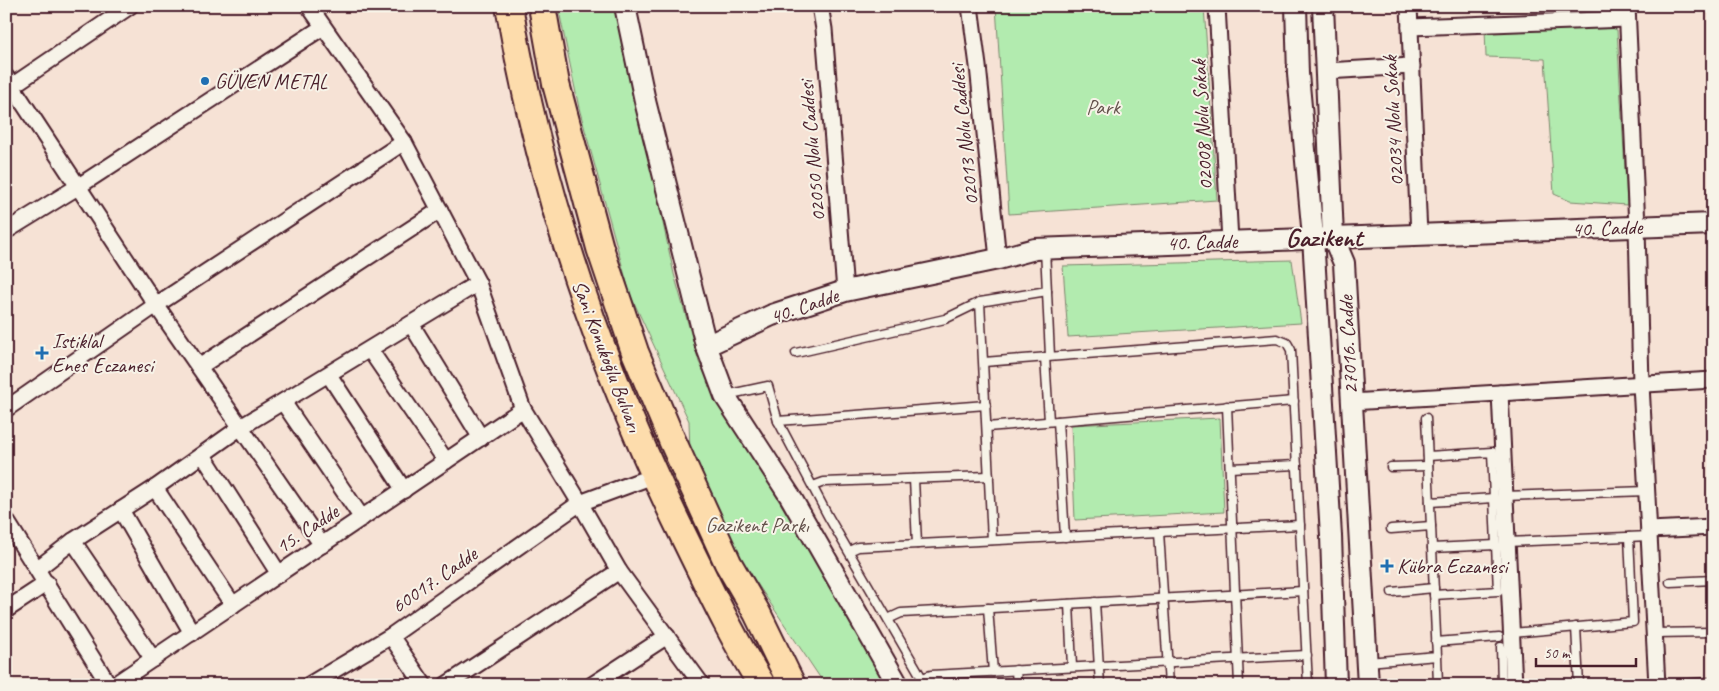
<svg xmlns="http://www.w3.org/2000/svg" width="1719" height="691" font-family="Caveat,sans-serif">
  <rect width="100%" height="100%" fill="#f6e2d5"/>
  <filter id="ink" filterUnits="userSpaceOnUse"><feTurbulence type="fractalNoise" baseFrequency=".02" numOctaves="2"/><feDisplacementMap in="SourceGraphic" scale="10" xChannelSelector="R" yChannelSelector="G"/><feConvolveMatrix kernelMatrix="1 2 1 2 8 2 1 2 1" color-interpolation-filters="sRGB"/></filter>
  <g filter="url(#ink)">
    <g fill="#b2ebaf" stroke="#7e856d">
      <path d="M558 6H616L674 274 699 362 725 414 769 484 888 685H825L728 540 690 453 689 421 630 294 579 108Z"/>
      <path d="M996 6H1204L1217 200 1009 214Z"/>
      <path d="M1603 25 1617 30 1627 205 1570 201 1554 194 1545 59 1486 57 1485 28Z"/>
      <path d="M1292 260 1301 323 1068 337 1063 266Z"/>
      <path d="M1220 418 1224 512 1075 520 1071 425Z"/>
    </g>
    <g fill="none" stroke-linecap="round" stroke-linejoin="round">
      <defs>
        <g id="lane">
          <path d="M1045 249 1050 356"/>
          <path d="M980 302 992 540"/>
          <path d="M796 353 945 319 980 302 1047 291"/>
          <path d="M1045 357 1049 421"/>
          <path d="M984 362 1277 339 1287 343 1291 350 1308 685"/>
          <path d="M726 395 768 386 778 421 828 516 926 685"/>
          <path d="M1227 406 1239 685"/>
          <path d="M778 421 986 405"/>
          <path d="M1058 421 1065 537"/>
          <path d="M987 427 1294 401"/>
          <path d="M1428 456 1492 452 1498 591 1434 595"/>
          <path d="M1391 467 1428 466"/>
          <path d="M1230 468 1297 465"/>
          <path d="M914 479 917 544"/>
          <path d="M813 486 824 482 989 476"/>
          <path d="M1505 496 1647 491"/>
          <path d="M1430 502 1494 498"/>
          <path d="M1391 529 1431 526"/>
          <path d="M1159 532 1169 685"/>
          <path d="M1507 542 1650 536"/>
          <path d="M1432 548 1496 545"/>
          <path d="M849 551 858 547 1300 525"/>
          <path d="M1670 582 1713 580"/>
          <path d="M1392 592 1434 588"/>
          <path d="M1095 602 1100 685"/>
          <path d="M1069 604 1072 667"/>
          <path d="M988 608 993 672"/>
          <path d="M888 619 901 613 1303 591"/>
          <path d="M1576 627 1579 685"/>
          <path d="M1512 633 1633 622 1629 537"/>
          <path d="M1655 633 1713 632"/>
          <path d="M1436 642 1499 637"/>
          <path d="M1501 647 1502 685"/>
          <path d="M1437 656 1438 685"/>
          <path d="M1368 662 1437 656 1426 418"/>
          <path d="M1016 670 1017 685"/>
          <path d="M922 678 931 675 1307 655"/>
          <path d="M1680 684 1713 682"/>
        </g>
        <g id="street">
          <path d="M309 6 404 142 478 283 523 409 580 503 619 571 702 685"/>
          <path d="M820 6 824 29 845 291"/>
          <path d="M970 6 978 66 998 259"/>
          <path d="M1217 6 1230 241"/>
          <path d="M1409 6 1419 235"/>
          <path d="M1627 6 1637 227 1641 384 1657 685"/>
          <path d="M1410 27 1627 19"/>
          <path d="M1326 71 1412 66"/>
          <path d="M6 77 156 305 322 545"/>
          <path d="M6 90 130 6"/>
          <path d="M6 231 79 186 323 27"/>
          <path d="M411 324 481 438"/>
          <path d="M370 350 446 461"/>
          <path d="M199 367 440 210"/>
          <path d="M329 375 404 490"/>
          <path d="M1500 393 1514 685"/>
          <path d="M283 402 362 518"/>
          <path d="M1351 402 1713 380"/>
          <path d="M6 409 156 305 404 142"/>
          <path d="M203 455 279 574"/>
          <path d="M155 488 233 605"/>
          <path d="M121 510 192 633"/>
          <path d="M6 520 109 685"/>
          <path d="M1649 530 1713 527"/>
          <path d="M73 541 153 659"/>
          <path d="M37 569 73 541 155 488 241 427 478 283"/>
          <path d="M6 610 47 583"/>
          <path d="M391 636 424 685"/>
          <path d="M114 685 523 409"/>
          <path d="M309 685 391 636 580 503 653 476"/>
          <path d="M446 685 619 571"/>
          <path d="M592 685 667 636"/>
        </g>
        <g id="secondary">
          <path d="M625 6 645 101 706 345 725 396 790 496 898 685"/>
          <path d="M1296 6 1298 74 1313 237 1331 536 1336 685"/>
          <path d="M1323 6 1333 237 1344 263 1368 685"/>
          <path d="M706 346 772 315 845 291 998 259 1035 249 1713 224"/>
        </g>
        <g id="highway">
          <path d="M509 6C541 194 602 371 686 541 710 590 733 639 762 685"/>
          <path d="M542 6 556 84 600 248 635 352 672 440 728 563 757 613 792 685"/>
        </g>
      </defs>
      <use href="#lane" stroke="#4a1f2b" stroke-width="11"/>
      <use href="#street" stroke="#4a1f2b" stroke-width="19"/>
      <use href="#secondary" stroke="#4a1f2b" stroke-width="24"/>
      <use href="#highway" stroke="#4a1f2b" stroke-width="30"/>
      <use href="#lane" stroke="#f7f3e8" stroke-width="8"/>
      <use href="#street" stroke="#f7f3e8" stroke-width="15"/>
      <use href="#secondary" stroke="#f7f3e8" stroke-width="20"/>
      <use href="#highway" stroke="#fddcac" stroke-width="26"/>
    </g>
  </g>
  <g fill="#1f6fb2" stroke="#f7f3e8" stroke-width="2">
    <circle cx="205" cy="81" r="5"/>
    <path d="M39.5 345.5h5v5h5v5h-5v5h-5v-5h-5v-5h5z"/>
    <path d="M1384.5 558.5h5v5h5v5h-5v5h-5v-5h-5v-5h5z"/>
  </g>
  <g text-anchor="middle" dominant-baseline="central" stroke-width="4" stroke-linejoin="round" paint-order="stroke">
    <g font-size="21" fill="#4a1f2b" stroke="#f7f3e8" text-anchor="start">
      <text x="215" y="81">GÜVEN METAL</text>
      <text x="52" y="341">Istiklal<tspan x="52" dy="24">Enes Eczanesi</tspan></text>
      <text x="1397" y="566">Kübra Eczanesi</text>
    </g>
    <g font-size="21" fill="#64524c" stroke="#f7f3e8">
      <text x="1103" y="107">Park</text>
      <text x="757" y="525">Gazikent Parkı</text>
    </g>
    <g font-size="21" fill="#4a1f2b" stroke="#f7f3e8">
      <text transform="translate(1393 121) rotate(-93)">02034 Nolu Sokak</text>
      <text transform="translate(1202 125) rotate(-93)">02008 Nolu Sokak</text>
      <text transform="translate(964 135) rotate(-96)">02013 Nolu Caddesi</text>
      <text transform="translate(812 151) rotate(-95)">02050 Nolu Caddesi</text>
      <text transform="translate(1607 228) rotate(-2)">40. Cadde</text>
      <text transform="translate(1202 242) rotate(-2)">40. Cadde</text>
      <text transform="translate(804 306) rotate(-19)">40. Cadde</text>
      <text transform="translate(1348 345) rotate(-93)">27016. Cadde</text>
      <text transform="translate(607 356) rotate(69)">Sani Konukoğlu Bulvarı</text>
      <text transform="translate(307 529) rotate(-34)">15. Cadde</text>
      <text transform="translate(434 580) rotate(-35)">60017. Cadde</text>
    </g>
    <g font-size="26" font-weight="bold" fill="#4a1f2b" stroke="#f7f3e8">
      <text x="1324" y="237">Gazikent</text>
    </g>
  </g>
  <rect width="1719" height="691" fill="none" stroke="#f7f3e8" stroke-width="25"/>
  <rect x="12" y="12" width="1694" height="666" fill="none" stroke="#4a1f2b" stroke-width="2" filter="url(#ink)"/>
  <path d="M1536 658v8h100v-8" fill="none" stroke="#4a1f2b" stroke-width="2.5"/>
  <text x="1544" y="658" font-size="15" fill="#4a1f2b" stroke="#f7f3e8" stroke-width="4" paint-order="stroke">50 m</text>
</svg>
